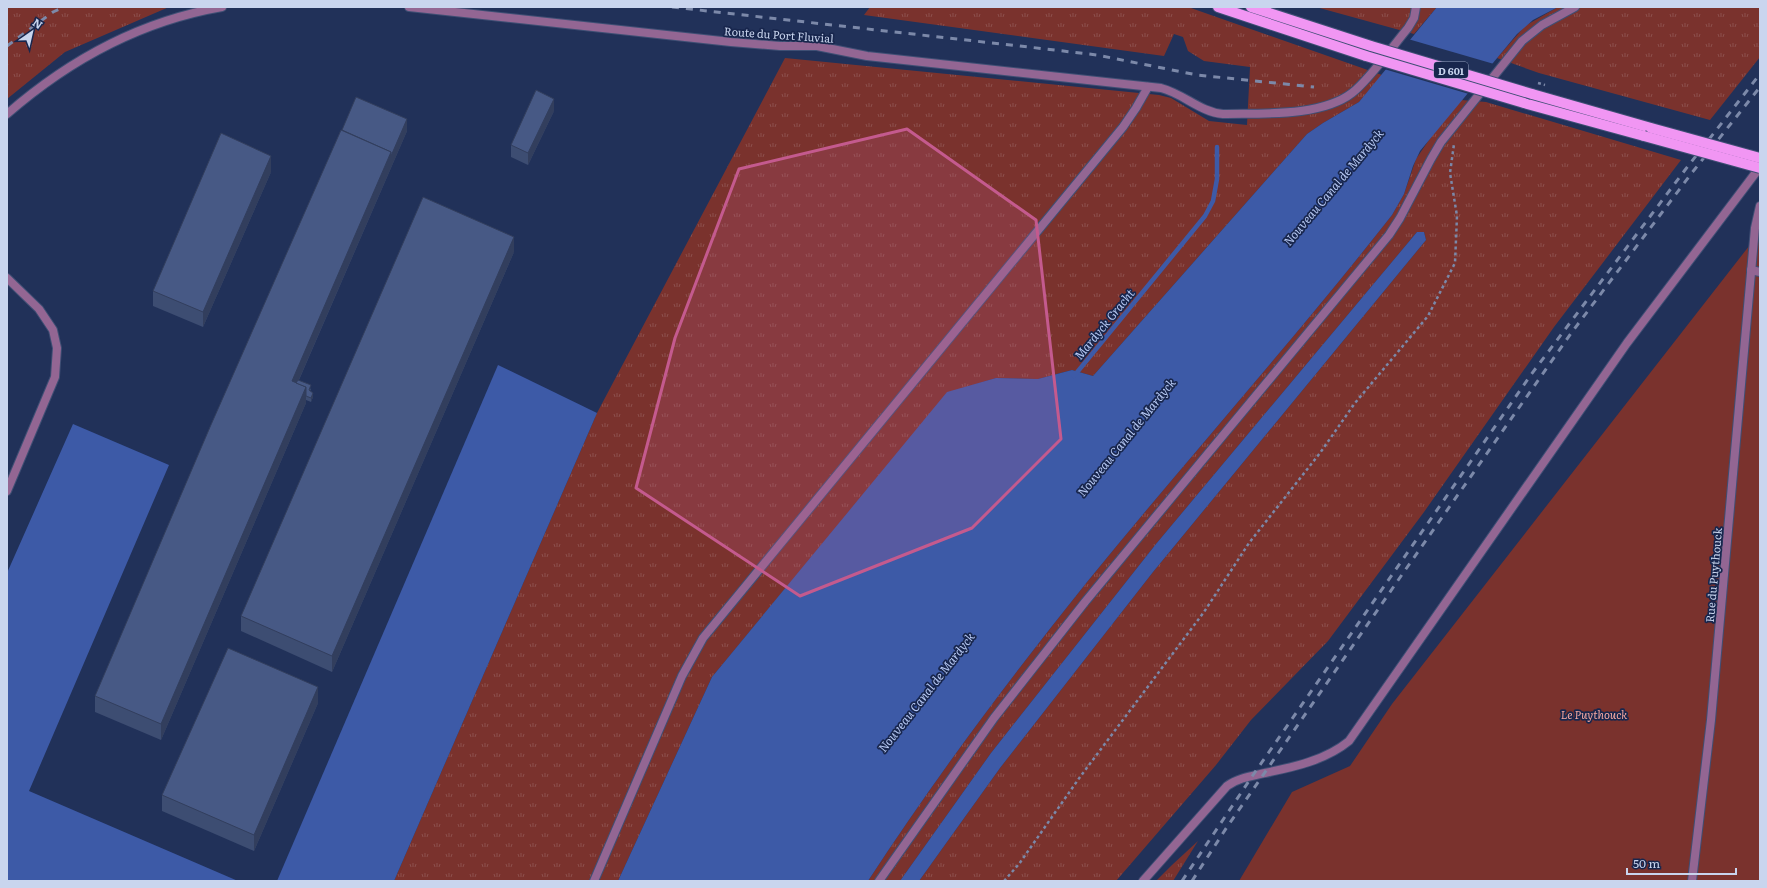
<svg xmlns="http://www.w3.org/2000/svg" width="1767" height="888" font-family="Literata,serif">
  <defs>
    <pattern id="grass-tufts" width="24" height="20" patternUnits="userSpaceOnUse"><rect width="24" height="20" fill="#7a322d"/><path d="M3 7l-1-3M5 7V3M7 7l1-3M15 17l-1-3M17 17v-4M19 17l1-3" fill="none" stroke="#8c4f4c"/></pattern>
  </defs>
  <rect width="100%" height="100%" fill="#213159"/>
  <g fill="url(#grass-tufts)">
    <path d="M7 7H169L65 52 7 99Z"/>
    <path d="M870 7H1188L1382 75 1359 102 1323 123 1307 134 1093 376 1072 370 1038 379 996 378 947 393 712 677 618 881H394L597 413 785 58 1159 95 1171 98 1209 121 1247 125 1250 67 1204 61 1188 51 1183 37 1174 34 1164 56 864 15Z"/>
    <path d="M1316 7H1437L1414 34Z"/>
    <path d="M1558 7H1760V57L1710 120 1539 73 1497 58 1525 26Z"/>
    <path d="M1461 100 1486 102 1681 160 1554 327 1424 512 1328 641 1251 720 1216 765 1116 881H919L1000 768 1153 572 1426 240 1424 232H1417L1156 544 991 753 900 881H868C935 778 1010 678 1087 582 1187 459 1294 340 1392 215L1404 194 1416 159 1431 137Z"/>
    <path d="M1198 841 1173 881H1156L1172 865Z"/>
  </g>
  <path fill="#7a322d" d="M1760 232V881H1239L1292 792 1350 766 1392 704Z"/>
  <g fill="#3d5aa7">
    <path d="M1437 7H1558L1533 20 1517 34 1420 151 1413 166 1404 194 1392 215C1294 340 1187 459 1087 582 1010 678 935 778 868 881H618L712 677 947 392 996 378 1038 379 1072 370 1093 376 1307 134 1323 123 1359 102Z"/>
    <path d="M1417 232H1424L1426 240 1153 572 1000 768 919 881H900L991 753 1156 544Z"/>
    <path d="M498 365 597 413 394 881H277Z"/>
    <path d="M73 424 169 465 29 791 238 881H7V573Z"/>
  </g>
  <path fill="#213159" d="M1408 39 1494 64 1469 94 1384 69Z"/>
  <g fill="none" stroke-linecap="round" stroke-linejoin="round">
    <path stroke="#3d5aa7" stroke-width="4.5" d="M1074 376 1205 216 1213 201 1217 179V147"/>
    <defs>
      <g id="lane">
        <path d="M7 278 39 309 53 330 57 348 55 377 7 491"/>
        <path d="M594 881 682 676 703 638 1123 127 1136 108 1148 87"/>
        <path d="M879 881 994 718 1085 602 1389 235 1400 218 1431 159 1441 142 1522 41 1542 25 1575 7"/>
      </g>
      <g id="street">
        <path d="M409 7 731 42 780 46H817L867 56 1161 88C1184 94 1200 112 1223 114 1261 113 1321 117 1352 93 1370 79 1392 47 1408 28L1414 18 1416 7"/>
        <path d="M7 114C69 60 141 21 222 7"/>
        <path d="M1751 270 1760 272"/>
        <path d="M1143 881 1227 786C1238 778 1252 776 1265 773 1294 767 1326 760 1349 741L1627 343 1760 167"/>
        <path d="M1692 881 1711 720 1755 228 1760 206"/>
      </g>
      <g id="primary">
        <path d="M1218 7 1366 56"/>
        <path d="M1251 7 1371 46"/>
        <path d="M1532 94 1651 128"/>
        <path d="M1524 103 1644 136"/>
      </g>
    </defs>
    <use href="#lane" stroke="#3f4f74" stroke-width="10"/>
    <use href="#street" stroke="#3f4f74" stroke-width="10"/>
    <use href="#primary" stroke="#3f4f74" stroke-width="12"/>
    <path stroke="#7b88a8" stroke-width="2.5" stroke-dasharray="3 3" stroke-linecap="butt" d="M1004 881 1019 864 1080 777 1204 612 1249 543 1320 453 1355 403 1428 316 1455 263 1457 216 1450 173 1454 144"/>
    <use href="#lane" stroke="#936693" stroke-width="8"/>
    <use href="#street" stroke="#936693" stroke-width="8"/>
    <use href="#primary" stroke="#f196f3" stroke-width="10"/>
    <g stroke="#7c89a9" stroke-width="3" stroke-dasharray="7 7" stroke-linecap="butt">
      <path d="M672 7 1046 49 1097 55 1197 75 1314 87"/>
      <path d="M7 46 53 12 64 7"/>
      <path d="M1182 881 1253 775 1530 376 1685 170 1760 74"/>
      <path d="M1192 881 1227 827 1408 566 1572 332 1691 174 1760 87"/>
    </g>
    <defs>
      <g id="primary-bridge">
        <path d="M1371 46 1532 94"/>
        <path d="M1366 56 1524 103"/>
        <path d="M1651 128 1760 158"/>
        <path d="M1644 136 1760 168"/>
      </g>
    </defs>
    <use href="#primary-bridge" stroke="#3f4f74" stroke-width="12" stroke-linecap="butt"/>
    <path stroke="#7b88a8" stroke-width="2.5" stroke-dasharray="3 3" stroke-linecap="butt" d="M1538 83 1545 85"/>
    <use href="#primary-bridge" stroke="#f196f3" stroke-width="10"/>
  </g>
  <g fill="#3d4d72">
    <path d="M554 111 528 165 511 157V145Z"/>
    <path d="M342 130 407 131 299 380 311 389 310 391 313 397 311 402 306 400V403L161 740 95 712V696Z"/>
    <path d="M271 172 203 327 153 306V291Z"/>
    <path d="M514 252 332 672 241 631V616Z"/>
    <path d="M318 703 254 851 162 811V795Z"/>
  </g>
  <g fill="#323e5d">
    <path d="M554 99V111L528 165V153Z"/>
    <path d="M407 119V131L294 391 292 381 391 152Z"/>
    <path d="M271 156V172L203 327V312Z"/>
    <path d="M514 237V252L332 672V656Z"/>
    <path d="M306 387V403L161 740V724Z"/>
    <path d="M313 393V397L311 402V398Z"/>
    <path d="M318 687V703L254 851V835Z"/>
  </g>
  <g fill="#475985" stroke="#323e5d">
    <path d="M536 90 554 99 528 153 511 145Z"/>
    <path d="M356 97 407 119 391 156V152L342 130Z"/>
    <path d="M341 130 391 152 292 381 306 387 161 724 95 696 210 427Z"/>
    <path d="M221 133 271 156 203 312 153 291Z"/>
    <path d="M423 197 514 237 332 656 241 616Z"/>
    <path d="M298 380 311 385 309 390 313 393 311 398 306 396V387L296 383Z"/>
    <path d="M228 648 318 687 254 835 162 795Z"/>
  </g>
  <path fill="#c45a8e" fill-opacity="0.2" stroke="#c45a8e" stroke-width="3" stroke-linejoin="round" d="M907 129 1036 220 1061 439 972 528 800 596 636 488 675 338 739 169Z"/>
  <g text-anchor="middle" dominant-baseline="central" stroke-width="3.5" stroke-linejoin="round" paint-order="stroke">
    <rect fill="#18264d" stroke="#94a0be" stroke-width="1" x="1434" y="62" width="34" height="16" rx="3"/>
    <g font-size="10" font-weight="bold" fill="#c9d5ee">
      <text x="1451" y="70">D 601</text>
    </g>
    <g font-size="11" fill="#c9d5ee" stroke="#18264d">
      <text transform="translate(779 34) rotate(4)">Route du Port Fluvial</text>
      <text transform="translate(1713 575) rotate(-85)">Rue du Puythouck</text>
    </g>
    <g font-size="11" font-style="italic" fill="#f7a8a0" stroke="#18264d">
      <text x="1594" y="714">Le Puythouck</text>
    </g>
    <g font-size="12" font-style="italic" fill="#b7c9f4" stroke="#18264d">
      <text transform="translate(1333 187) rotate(-50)">Nouveau Canal de Mardyck</text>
      <text transform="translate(1104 324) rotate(-51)">Mardyck Gracht</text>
      <text transform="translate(1126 437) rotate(-51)">Nouveau Canal de Mardyck</text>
      <text transform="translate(926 692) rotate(-52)">Nouveau Canal de Mardyck</text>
    </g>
  </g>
  <rect width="1767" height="888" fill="none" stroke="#c9d5ee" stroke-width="16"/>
  <g transform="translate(32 32) rotate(34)" stroke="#18264d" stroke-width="3" paint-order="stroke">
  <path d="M0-3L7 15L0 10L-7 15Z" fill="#c9d5ee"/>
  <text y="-6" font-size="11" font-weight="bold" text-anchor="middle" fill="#c9d5ee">N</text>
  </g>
  <path d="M1627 868v6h109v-6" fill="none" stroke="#c9d5ee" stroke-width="2"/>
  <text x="1633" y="868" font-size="12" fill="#c9d5ee" stroke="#18264d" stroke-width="3" paint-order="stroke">50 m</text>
</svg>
